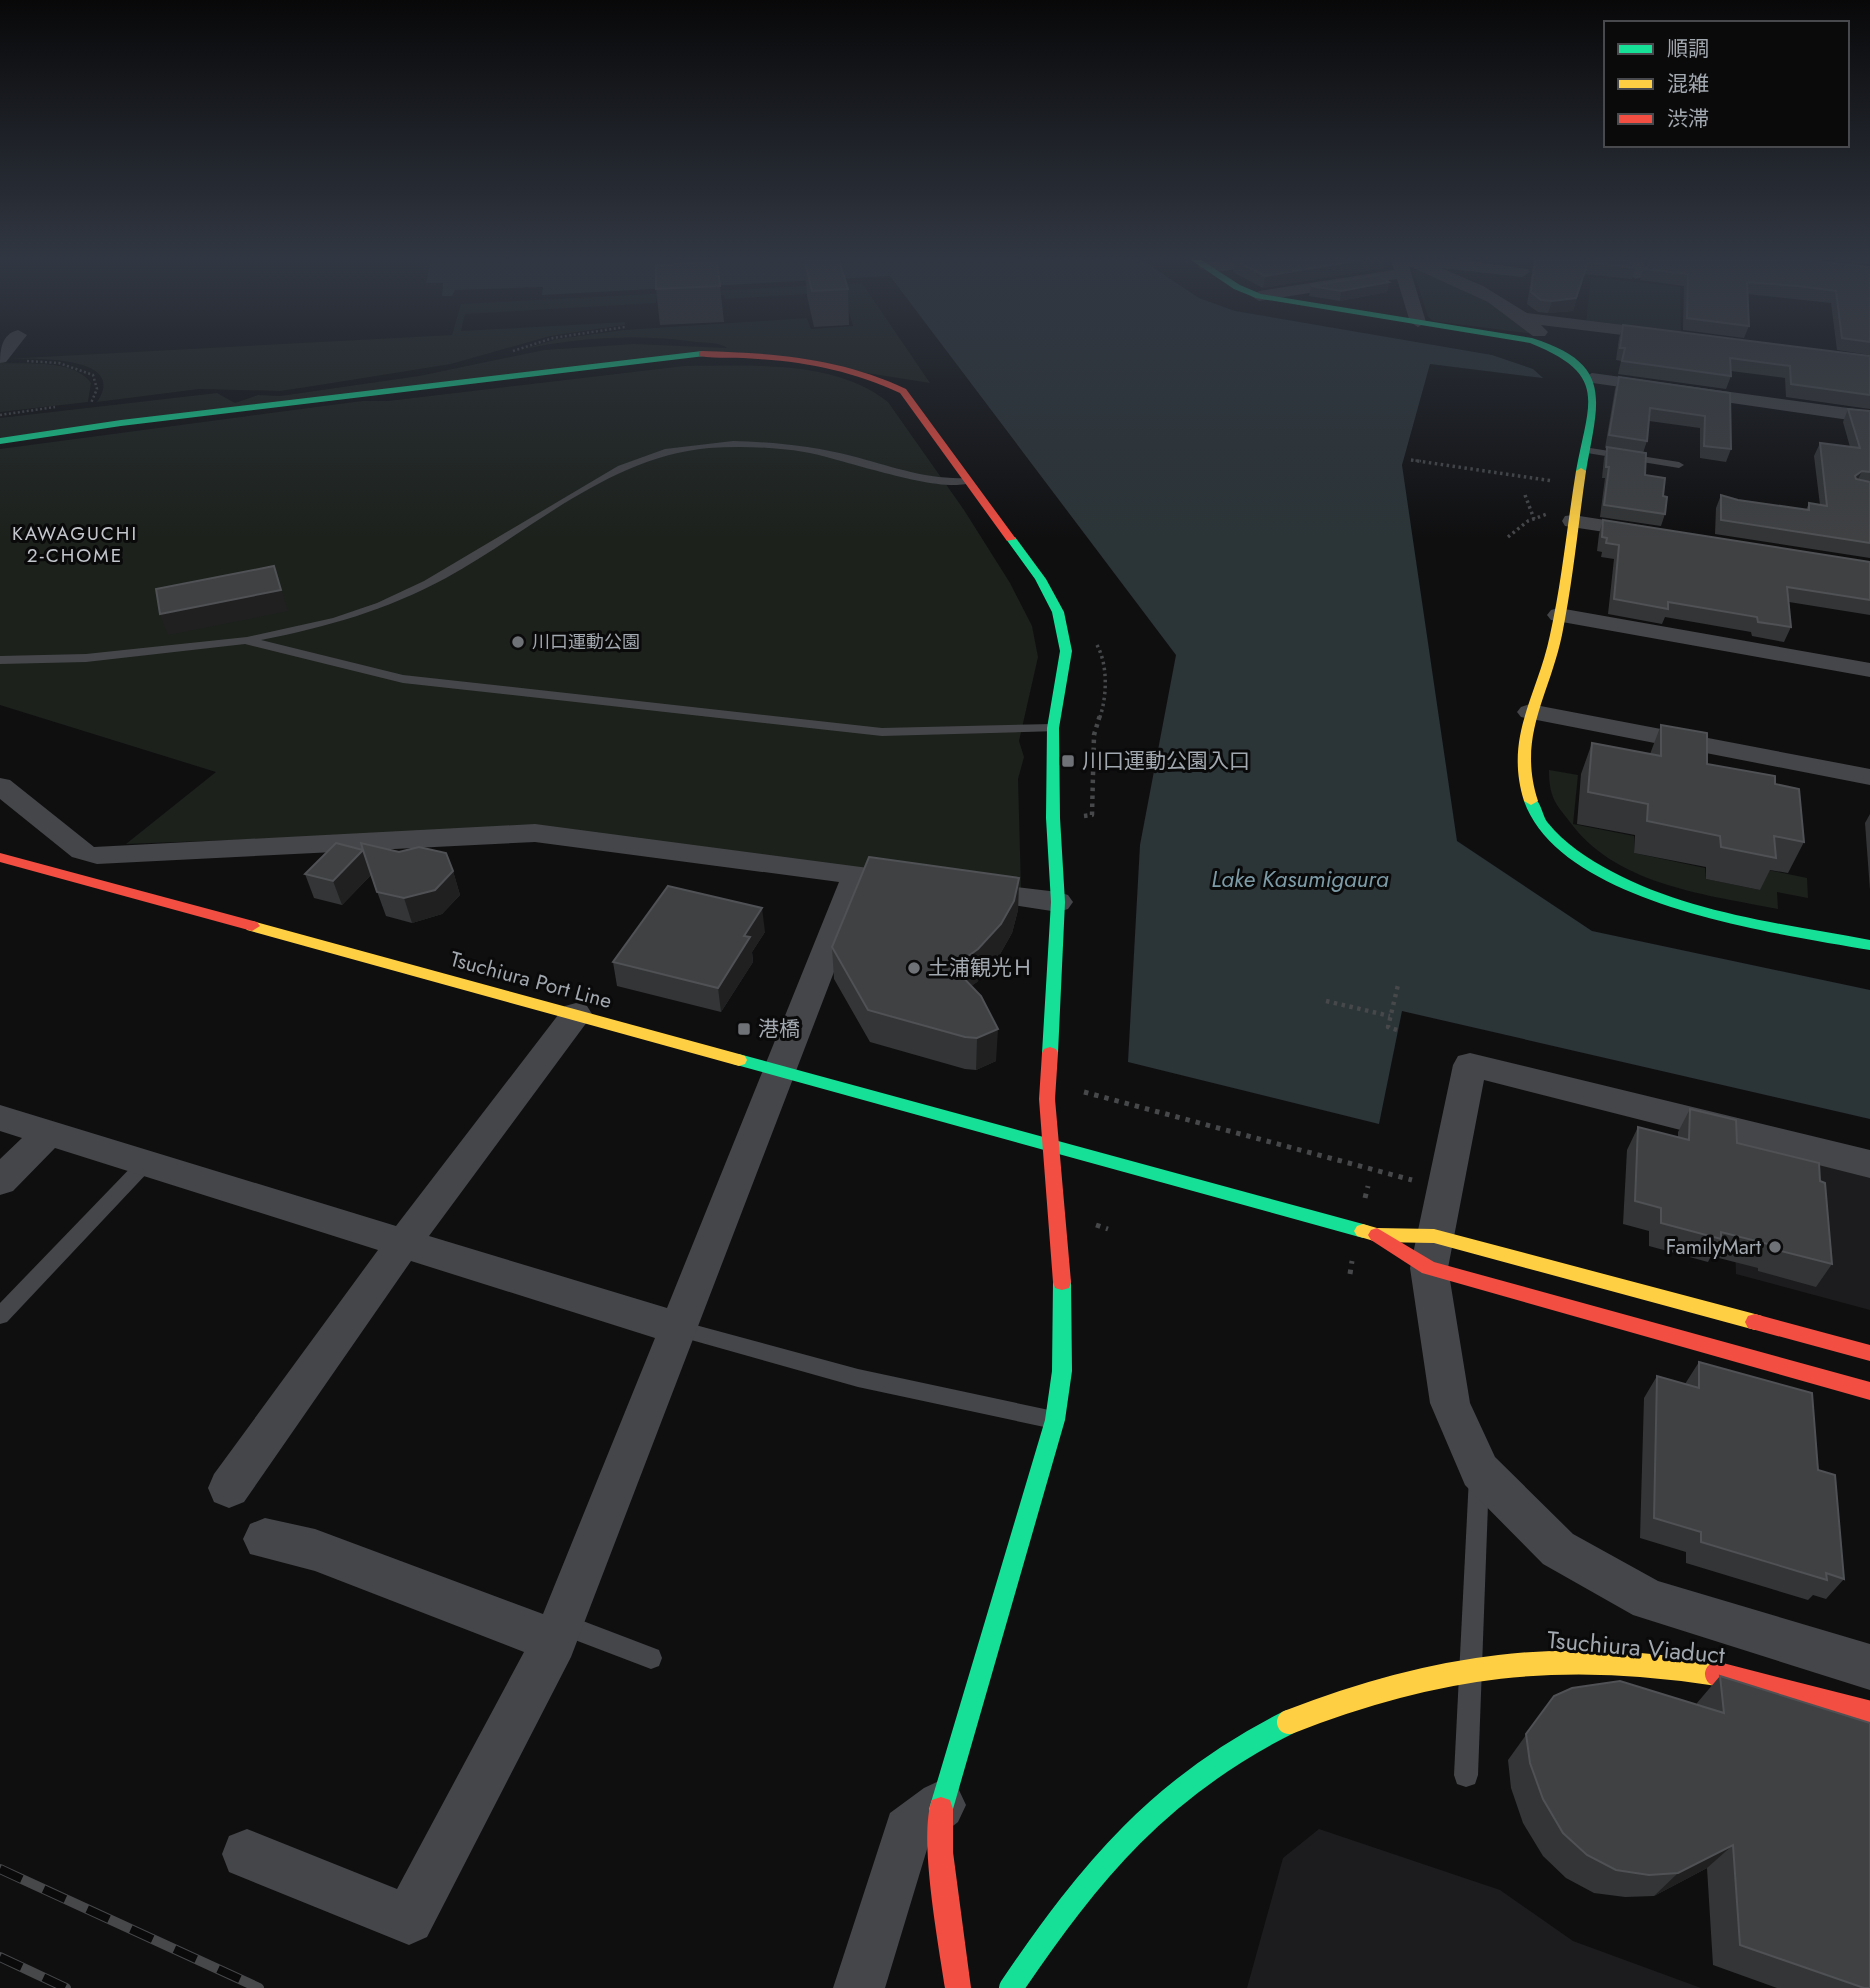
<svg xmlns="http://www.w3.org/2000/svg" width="1870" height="1988" font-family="Jost,'Noto Sans JP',sans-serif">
  <rect width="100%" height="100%" fill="#0f0f10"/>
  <g fill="#1c1c1e">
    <path d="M1731 1137 1870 1170V1310L1736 1274Z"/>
    <path d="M1319 1829 1500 1890 1573 1941 1701 1988H1247L1283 1858Z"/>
  </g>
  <g fill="#1c211c">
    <path d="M1417 267 1492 302 1534 334 1433 321 1428 317 1413 269Z"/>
    <path d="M1591 277 1680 287 1681 335 1586 323Z"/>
    <path d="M862 283 930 383 734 352 0 438V418L217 393 235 403 258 395 280 396 419 376 544 350 634 344 727 348C719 342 706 343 696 342 639 334 577 337 521 350L557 339 624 330 807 318 811 329 853 326 843 292 725 299 724 295 656 299V303L465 314 461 331 625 322V325L550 336 451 364 307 387 280 391 199 389 97 402C130 354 28 359 4 359L452 335 461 304Z"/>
    <path d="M0 363C26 364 75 359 91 383L88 402 0 412Z"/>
    <path d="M684 366C749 366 835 359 888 402L964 510 1010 583 1032 626 1038 657 1019 741 1024 757 1018 779 1021 889 541 828 126 844 216 772 0 705V449L362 401H388Z"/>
    <path d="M1549 770 1578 775 1573 824 1634 836V853L1705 868 1706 879 1760 890 1759 868 1807 878 1808 898 1777 892 1778 909C1709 895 1620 886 1573 826 1557 805 1549 800 1549 770Z"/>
  </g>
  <path fill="#2b3437" d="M431 260H1142L1199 298 1235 311 1492 355 1533 369 1543 378 1430 364 1402 465 1457 841 1592 931 1870 990V1119L1402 1011 1379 1124 1128 1062 1140 845 1176 655 890 276 542 295 543 287 455 290 452 296H442L443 283H426Z"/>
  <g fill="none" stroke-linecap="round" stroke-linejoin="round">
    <g stroke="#46484a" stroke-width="2.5" stroke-dasharray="2 2.5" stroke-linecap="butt">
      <path d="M513 351 553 338 625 327"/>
      <path d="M27 361 59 363 93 375 97 389 91 403"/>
      <path d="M0 415 55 407"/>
      <path d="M1411 460 1421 461"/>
    </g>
    <g stroke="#46484a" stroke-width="3.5" stroke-dasharray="2.5 3.5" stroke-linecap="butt">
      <path d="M1411 460 1553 481"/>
      <path d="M1525 495 1534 519"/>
      <path d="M1508 537 1528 521 1547 514"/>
      <path d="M1097 645C1108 665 1107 696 1100 717"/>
    </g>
    <g stroke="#46484a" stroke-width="4.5" stroke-dasharray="3.5 4.5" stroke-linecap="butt">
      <path d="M1084 816 1092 815 1094 735 1100 715"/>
      <path d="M1326 1001 1390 1016"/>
      <path d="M1397 1030 1388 1027 1398 985"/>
    </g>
    <g stroke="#46484a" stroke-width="5" stroke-dasharray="4.5 6" stroke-linecap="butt">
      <path d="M1084 1092 1412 1180"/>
      <path d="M1365 1198 1368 1186"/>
      <path d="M1096 1225 1108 1229"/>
      <path d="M1350 1274 1352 1261"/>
    </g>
    <g fill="#454649" fill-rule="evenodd">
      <path d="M733 441C773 442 813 446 852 456 891 466 926 480 968 478L973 481C948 498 838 457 804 452 773 447 740 446 709 448 609 457 531 531 446 578 387 610 327 627 261 640L403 675 882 728 1053 724 1059 728 1058 731 882 736 403 683 245 644 86 662 0 664V656L86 654 247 637 333 618 377 603 424 581 618 466 665 449Z"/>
      <path d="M1584 447 1679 462 1684 465 1679 468 1581 452V448Z"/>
      <path d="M145 1157 151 1159 154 1164 151 1169 7 1322 0 1324V1303L139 1159Z"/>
      <path d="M677 1320 858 1369 1049 1410 1056 1413 1059 1419 1056 1425 1049 1428 858 1387 670 1334 667 1328 670 1322Z"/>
      <path d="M1479 1467 1486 1470 1489 1477 1478 1775 1475 1784 1466 1787 1457 1784 1454 1775 1469 1477 1472 1470Z"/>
      <path d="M562 1613 659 1650 662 1658 659 1666 651 1669 554 1632 551 1624 554 1616Z"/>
    </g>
    <g fill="#454649" fill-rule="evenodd">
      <path d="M1218 260H1261C1250 269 1208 276 1198 267L1200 264Z"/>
      <path d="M1391 260H1461L1528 269 1530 272 1522 277 1441 268 1483 286 1527 313 1663 330 1672 335 1663 340 1541 325 1548 332 1545 336H1533L1488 302 1409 266 1426 322 1418 327 1410 322 1397 279 1259 301 1251 296 1259 291 1394 270Z"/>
      <path d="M1630 260H1646L1642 277 1636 279 1628 274Z"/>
      <path d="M18 330 27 335 6 362 0 363C0 349 2 334 18 330Z"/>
      <path d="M1592 373 1870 411V423L1586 382 1583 378Z"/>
      <path d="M1573 515 1644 526 1655 532 1644 538 1565 526 1562 521 1565 516Z"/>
      <path d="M1559 608 1870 663V677L1551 620 1547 615 1551 610Z"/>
      <path d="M1530 704 1870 769V785L1521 717 1517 712 1521 707Z"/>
      <path d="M0 778 10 780 94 847 535 824 876 869 886 871 890 878 886 885 867 886 571 1657 427 1937 409 1945 229 1872 222 1854 229 1836 247 1829 397 1889 524 1652 315 1571 250 1554 243 1539 250 1524 265 1518 315 1529 543 1614 655 1338 411 1261 244 1502 229 1508 214 1502 208 1488 214 1474 378 1250 55 1148 13 1191 0 1195V1159L22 1138 0 1131V1105L396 1226 565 1006 576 1003 587 1006 592 1014 587 1022 429 1236 667 1308 839 882 535 842 97 864 72 857 0 799Z"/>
      <path d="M976 882 1058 892 1068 895 1073 902 1068 909 1058 912 966 898 961 891 966 884Z"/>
      <path d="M1470 1053 1870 1150V1178L1484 1080 1448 1268 1470 1403 1495 1457 1573 1534 1658 1581 1870 1644V1690L1633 1615 1543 1564 1465 1485 1430 1403 1410 1268 1453 1065 1458 1056Z"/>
      <path d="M941 1780 958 1788 966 1805 958 1822 928 1846 885 1988H833L890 1813 924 1788Z"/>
    </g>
    <g fill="#16e098" fill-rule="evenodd">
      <path d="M1191 260H1201L1240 285 1261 294 1532 338C1615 364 1598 401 1586 471L1581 474 1576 471C1589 400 1609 375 1530 343L1256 298 1234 289Z"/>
      <path d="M702 351 705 352V356L121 426 0 444V438L121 420Z"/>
      <path d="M1007 537H1015L1046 579 1064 612 1072 651 1059 728 1060 818 1065 902 1058 1053 1056 1057H1044L1042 1053 1051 902 1046 818 1047 728 1060 651 1052 612 1035 579 1006 539Z"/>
      <path d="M1531 797C1542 800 1541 814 1548 823 1564 843 1588 859 1611 871 1689 913 1784 924 1870 940V950C1774 933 1561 905 1524 801Z"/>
      <path d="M739 1054 1363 1224 1369 1226 1372 1231 1369 1236 1363 1238 733 1064 731 1060 733 1056Z"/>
      <path d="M1062 1274 1069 1276 1071 1282 1072 1371 1065 1420 953 1809 950 1818 941 1821 932 1818 929 1809 1045 1420 1052 1371 1053 1282 1055 1276Z"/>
    </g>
    <g fill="#ffcf43" fill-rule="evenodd">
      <path d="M1581 468 1586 471C1578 526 1573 581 1562 635 1549 697 1517 736 1538 801L1531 805 1524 801C1504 736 1537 697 1550 635 1562 581 1567 526 1576 471Z"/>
      <path d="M252 921 739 1054 745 1056 747 1060 745 1064 739 1066 247 930 244 926Z"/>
      <path d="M1363 1224 1377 1228 1434 1229 1755 1314 1762 1316 1765 1322 1762 1328 1755 1330 1434 1243 1377 1242 1357 1236 1354 1231 1357 1226Z"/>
    </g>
    <g fill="#f24e42" fill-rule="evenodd">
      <path d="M702 351C774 353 841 358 906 389L1016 539 1007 541 900 393C854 372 809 362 758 359 739 357 718 359 699 356V352Z"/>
      <path d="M0 853 257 922 260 926 252 931 0 862Z"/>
      <path d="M1050 1047 1056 1049 1058 1053 1055 1099 1071 1282 1069 1288 1062 1290 1055 1288 1053 1282 1039 1099 1042 1053 1044 1049Z"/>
      <path d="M1377 1228 1434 1262 1870 1382V1400L1422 1273 1371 1240 1368 1235 1371 1230Z"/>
      <path d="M1755 1314 1870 1345V1361L1748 1328 1745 1322 1748 1316Z"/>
      <path d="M941 1797 950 1800 953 1809V1852L971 1988H945C939 1946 918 1836 932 1800Z"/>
    </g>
    <defs>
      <g id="rail">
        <path d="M0 1869 259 1988"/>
        <path d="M0 1957 66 1988"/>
      </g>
    </defs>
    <use href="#rail" stroke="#47484a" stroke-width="10"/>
    <use href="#rail" stroke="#0a0a0b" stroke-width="8" stroke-dasharray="24" stroke-linecap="butt"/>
    <path stroke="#16e098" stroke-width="24" d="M1011 1988C1090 1871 1161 1786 1289 1722"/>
    <path stroke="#ffcf43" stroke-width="24" d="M1289 1722C1437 1664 1560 1649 1717 1674"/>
    <path stroke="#f24e42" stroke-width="24" d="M1717 1674 1870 1713"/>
  </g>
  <g fill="#333536">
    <path d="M1385 260 1383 268 1263 288 1233 272 1234 261Z"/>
    <path d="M1534 260H1629V262L1635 268 1632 279 1584 274 1573 311 1548 313 1538 312 1527 304Z"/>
    <path d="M1805 260 1870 267V355L1837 350 1831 303 1747 294 1749 326 1744 338 1683 330 1684 286 1640 280 1644 269 1647 266 1649 261Z"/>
    <path d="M1829 260H1870V265Z"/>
    <path d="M805 261 848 289 849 325 814 327 807 296Z"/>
    <path d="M1389 282 1387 292 1340 301 1309 296 1311 286Z"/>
    <path d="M720 286 724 322 660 325 656 289Z"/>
    <path d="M1623 325 1870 356V409L1786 397 1785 378 1731 371V376L1726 389 1618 374 1621 361 1616 360 1619 338Z"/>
    <path d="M1619 377 1730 393 1731 449 1726 462 1700 458V428L1649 421 1647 441 1643 453 1645 475 1663 496 1665 514 1661 526 1600 517 1605 478H1602L1604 458 1607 448H1605L1615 389Z"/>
    <path d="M1848 409 1870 411V558L1715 534 1716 508 1721 495 1738 500 1806 510 1809 503 1820 505 1814 456 1820 443 1850 447 1843 422Z"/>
    <path d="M1603 520 1870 562V615L1789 602 1791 627 1784 642 1752 636 1751 632 1665 617 1662 624 1608 614 1614 559 1601 557 1602 552 1597 551 1599 534Z"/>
    <path d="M1661 725 1707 764 1775 784 1804 842 1788 873 1770 870 1760 890 1706 879V867L1634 853 1635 835 1577 824 1581 774 1592 743 1650 754Z"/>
    <path d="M1870 814V890L1865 823Z"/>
    <path d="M453 871 460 895 442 914 412 923 386 916 371 875 342 905 314 898 305 874Z"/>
    <path d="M1019 878 1018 910 1012 933 999 956 977 982 971 986 996 1061 976 1070 965 1069 870 1042 834 979 832 947Z"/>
    <path d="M765 932 752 952 753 962 721 1012 617 986 613 962Z"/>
    <path d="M1690 1109 1737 1143 1820 1181 1832 1264 1816 1287 1758 1271V1268L1711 1256 1708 1262 1649 1246V1231L1623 1224 1627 1150 1638 1127 1678 1137V1132Z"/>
    <path d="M1699 1362 1818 1470 1844 1579 1826 1599 1813 1595 1808 1600 1686 1563V1552L1640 1538 1644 1398 1657 1376 1685 1384Z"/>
    <path d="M1720 1676 1870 1988H1777L1713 1965 1707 1868 1654 1896 1625 1897 1594 1893 1566 1878 1543 1856 1523 1823 1511 1788 1508 1760 1554 1696 1697 1705V1703Z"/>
  </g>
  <g fill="#202021">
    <path d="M1360 260H1385L1383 268 1263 288 1265 276Z"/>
    <path d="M1588 262 1573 311 1548 313 1552 301Z"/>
    <path d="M1389 282 1387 292 1340 301 1341 291Z"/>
    <path d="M1862 471 1856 484 1855 476Z"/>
    <path d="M274 566 288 611 168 635 160 614Z"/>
    <path d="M363 850 371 875 342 905 333 881Z"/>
    <path d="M453 871 460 895 442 914 412 923 404 898Z"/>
    <path d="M1019 878 1018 910 1012 933 999 956 977 982 952 1000 953 967Z"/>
    <path d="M762 908 765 932 752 952 753 962 721 1012 718 988 744 936Z"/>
    <path d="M998 1029 996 1061 976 1070 977 1038Z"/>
    <path d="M1733 1845 1707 1868 1654 1896 1678 1873Z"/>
  </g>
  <g fill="#3f4143" stroke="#4f5154" stroke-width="2">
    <path d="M823 260H839L848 289 812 291 805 261Z"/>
    <path d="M1235 260H1360L1265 276Z"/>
    <path d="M1535 260H1629V262L1635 268 1588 262 1576 298 1552 301 1541 300 1531 292Z"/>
    <path d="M1649 260H1805L1870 267V342L1842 338 1836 291 1798 286 1747 282 1749 326 1687 318 1688 274 1644 269 1648 266Z"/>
    <path d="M717 262 720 286 656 289V265Z"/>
    <path d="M1377 275 1389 282 1341 291 1311 286Z"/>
    <path d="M1623 325 1870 356V395L1791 384 1790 366 1730 358 1731 376 1622 361 1625 348H1620Z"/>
    <path d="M1619 377 1730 393 1731 449 1704 446 1705 416 1650 408 1647 441 1609 435Z"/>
    <path d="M1848 409 1870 411V472L1862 471 1855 476 1856 479 1870 482V543L1721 520V495L1738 500 1809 510V503L1827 506 1820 443 1860 448Z"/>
    <path d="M1607 447 1646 453 1645 475 1665 478 1663 496 1667 497 1665 514 1604 505 1609 467H1606Z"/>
    <path d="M1603 520 1870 562V600L1787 587 1791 627 1758 622 1757 617 1668 602V609L1614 599 1619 545 1606 543 1607 538 1602 537Z"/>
    <path d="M274 566 281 590 160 614 156 589Z"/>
    <path d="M1661 725 1707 733V764L1775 776V784L1799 789 1804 842 1774 836 1776 858 1721 847 1720 836 1647 821 1648 804 1588 792 1592 743 1661 756Z"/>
    <path d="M336 843 363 850 361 843 399 852 419 847 446 853 453 871 435 890 404 898 377 892 363 850 333 881 305 874Z"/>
    <path d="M869 857 1019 878 1014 901 1001 924 978 949 953 967 981 996 998 1029 977 1038 965 1037 868 1010 832 947Z"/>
    <path d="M668 886 762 908 744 936 750 937 718 988 613 962Z"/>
    <path d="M1690 1109 1736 1120 1737 1143 1819 1163 1820 1181 1825 1183 1832 1264 1773 1249 1772 1245 1721 1232V1239L1661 1223V1208L1635 1201 1638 1127 1689 1140Z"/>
    <path d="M1699 1362 1812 1393 1818 1470 1835 1475 1844 1579 1826 1573 1827 1580 1701 1542V1532L1654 1518 1657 1376 1699 1388Z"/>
    <path d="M1720 1676 1870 1723V1988H1864L1740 1945 1733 1845 1678 1873 1649 1875 1616 1870 1587 1855 1563 1833 1543 1799 1530 1763 1526 1734 1554 1696 1572 1688 1620 1681 1724 1713Z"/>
  </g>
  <linearGradient id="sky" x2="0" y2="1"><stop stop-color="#080809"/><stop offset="0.48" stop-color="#313742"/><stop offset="1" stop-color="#313742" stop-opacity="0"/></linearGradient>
  <rect width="1870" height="539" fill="url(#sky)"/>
  <g fill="#6f7277" stroke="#0a0a0b" stroke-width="2.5">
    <circle cx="518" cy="642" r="7"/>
    <rect x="1061" y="754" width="14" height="14" rx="3.5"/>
    <circle cx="914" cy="968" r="7"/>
    <rect x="737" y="1022" width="14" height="14" rx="3.5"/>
    <circle cx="1775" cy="1247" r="7"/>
  </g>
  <g text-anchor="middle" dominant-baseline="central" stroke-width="6" stroke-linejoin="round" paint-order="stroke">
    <g font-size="18" fill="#a2a8af" stroke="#0a0a0b" text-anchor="start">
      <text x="532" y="642">川口運動公園</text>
    </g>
    <g font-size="19" letter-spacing="2" fill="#c2c6cc" stroke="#0a0a0b">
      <text x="75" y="533">KAWAGUCHI<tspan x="75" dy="22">2-CHOME</tspan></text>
    </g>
    <g font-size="21" fill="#a2a8af" stroke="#0a0a0b" text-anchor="start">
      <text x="1082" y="761">川口運動公園入口</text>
      <text x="928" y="968">土浦観光Ｈ</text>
      <text x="758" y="1029">港橋</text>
      <text x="1761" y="1247" text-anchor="end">FamilyMart</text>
    </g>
    <g font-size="21" fill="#a2a8af" stroke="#0a0a0b">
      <text transform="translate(531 980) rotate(15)">Tsuchiura Port Line</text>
    </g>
    <g font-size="23" font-style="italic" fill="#7c9ba7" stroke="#0a0a0b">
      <text x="1300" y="879">Lake Kasumigaura</text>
    </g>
    <g font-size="24" fill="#a2a8af" stroke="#0a0a0b">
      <text transform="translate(1636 1647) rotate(5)">Tsuchiura Viaduct</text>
    </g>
  </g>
  <rect x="1604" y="21" width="245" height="126" fill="#0a0a0b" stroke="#47494d" stroke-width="2"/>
  <rect x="1618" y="44" width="35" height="10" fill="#16e098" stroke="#47494d" stroke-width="2"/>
  <text x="1667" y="56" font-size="21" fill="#a2a8af">順調</text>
  <rect x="1618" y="79" width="35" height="10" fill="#ffcf43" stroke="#47494d" stroke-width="2"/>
  <text x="1667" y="91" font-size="21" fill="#a2a8af">混雑</text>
  <rect x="1618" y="114" width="35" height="10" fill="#f24e42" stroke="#47494d" stroke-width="2"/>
  <text x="1667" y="126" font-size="21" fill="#a2a8af">渋滞</text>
</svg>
